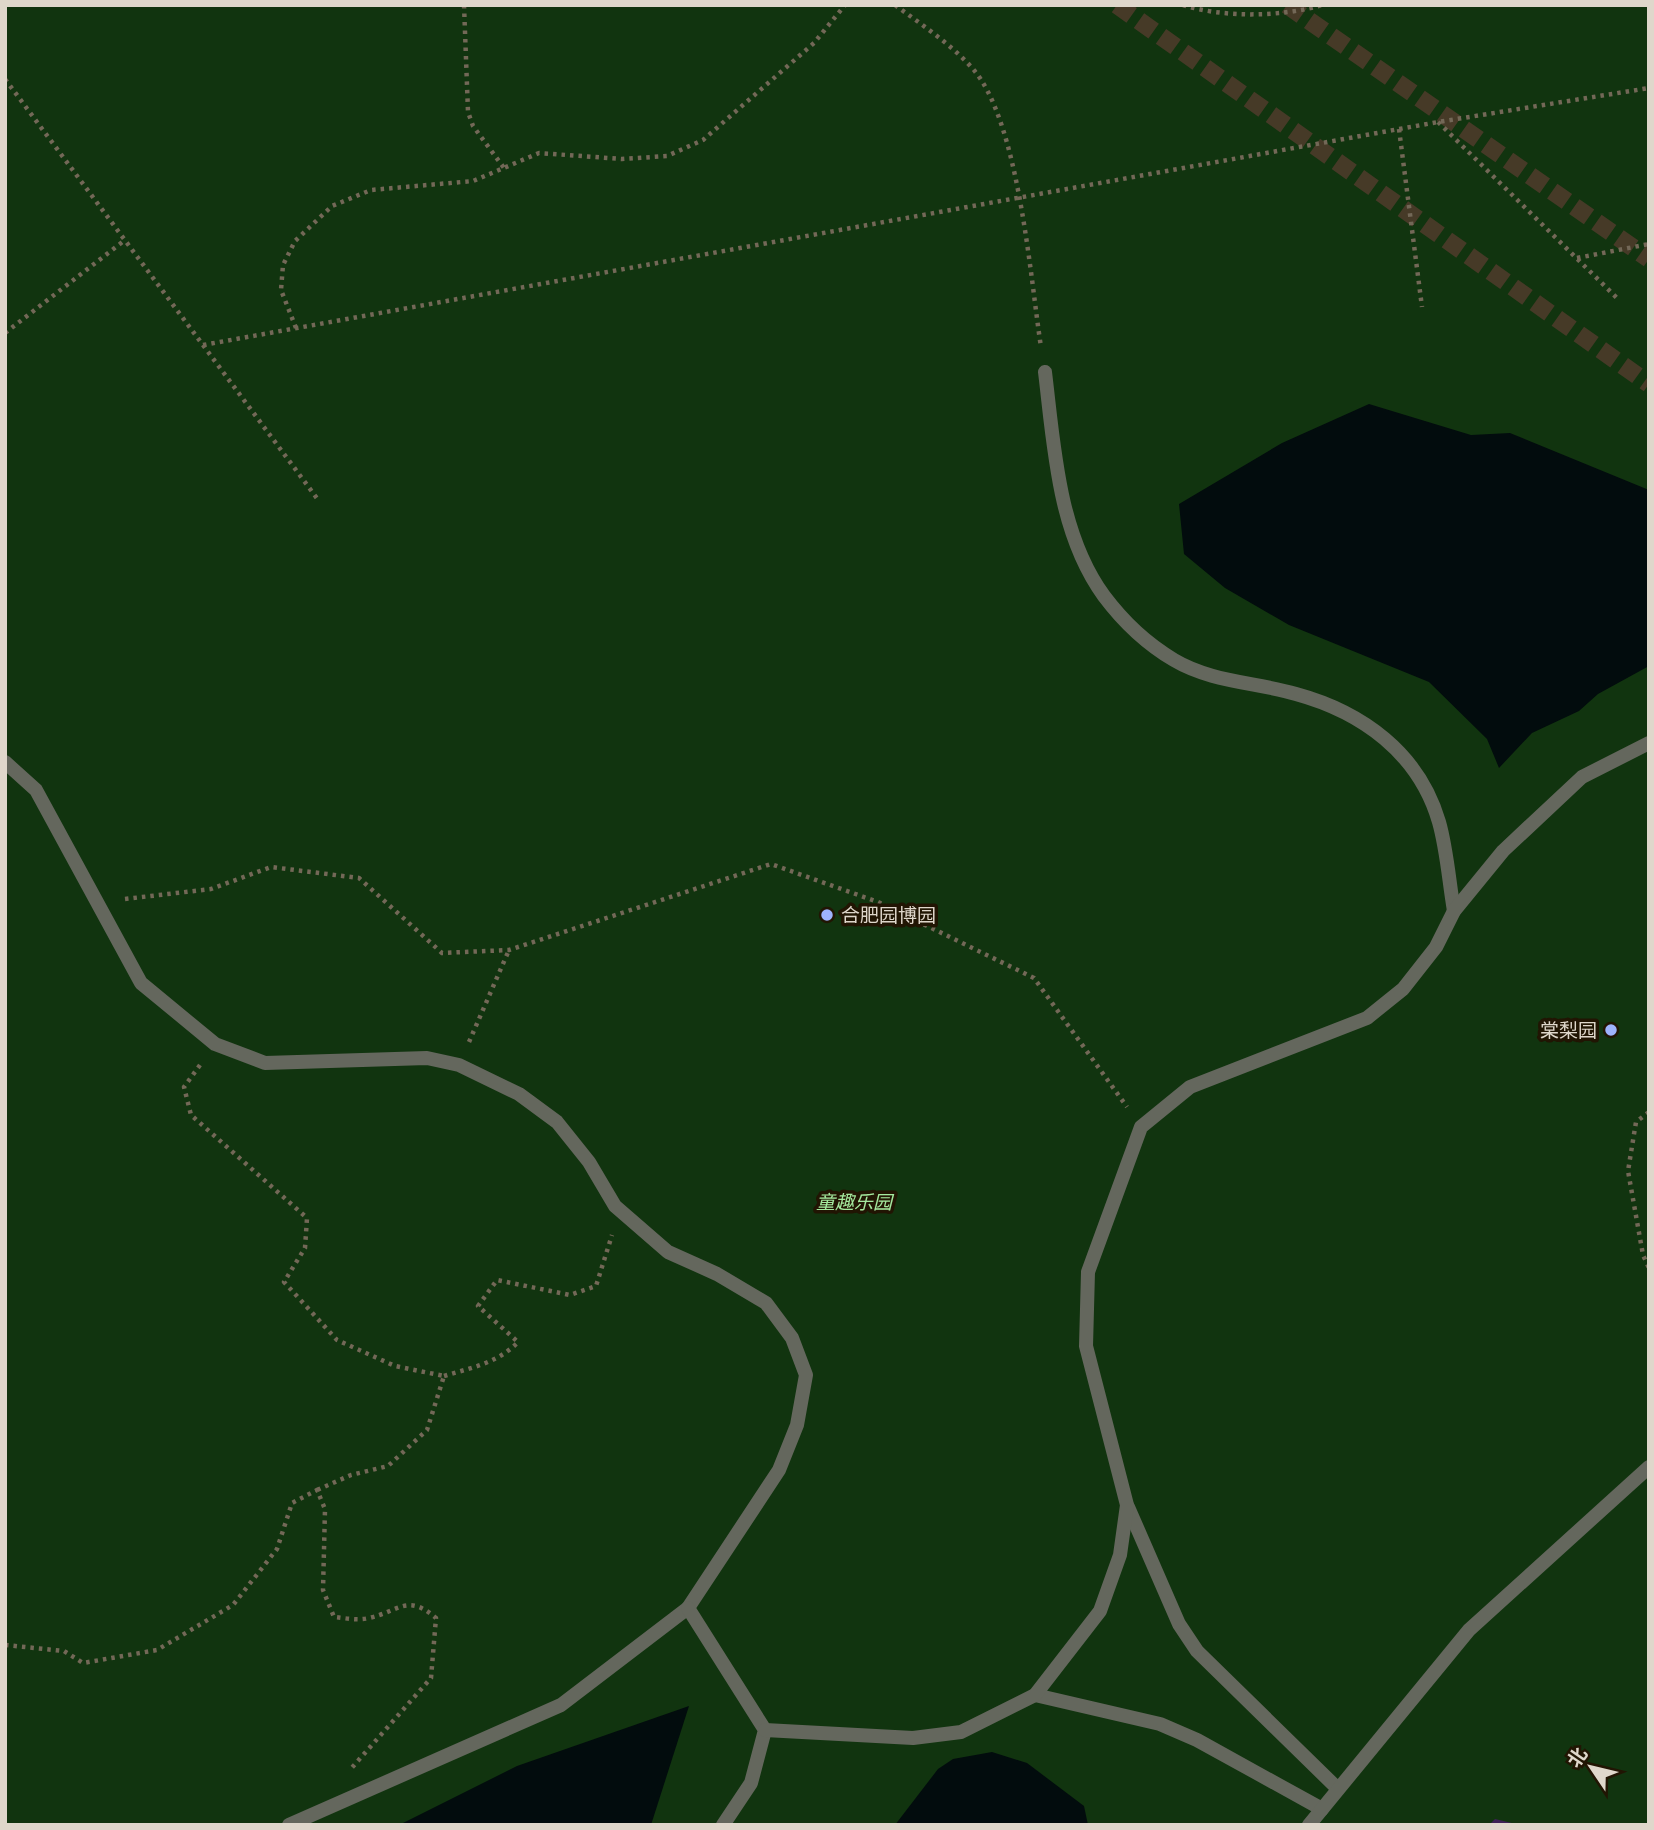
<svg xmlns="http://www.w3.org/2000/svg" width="1654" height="1830" font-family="Lora,'Noto Sans SC',serif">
  <rect width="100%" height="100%" fill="#2b1e0a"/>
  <rect fill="#11340f" x="5" y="5" width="1644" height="1820"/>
  <g fill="#020c0d">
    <path d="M1369 404 1471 435 1510 433 1649 490V666L1598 694 1579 711 1532 733 1499 768 1487 739 1429 682 1289 625 1225 588 1184 554 1179 504 1282 443Z"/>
    <path d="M689 1706 651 1825H399L517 1766Z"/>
    <path d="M992 1752 1027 1763 1084 1806 1088 1825H895L938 1769 953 1759Z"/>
  </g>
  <path fill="#3d2155" d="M1495 1819 1516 1824 1515 1825H1489Z"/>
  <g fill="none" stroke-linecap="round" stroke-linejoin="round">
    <g stroke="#463a27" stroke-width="18" stroke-dasharray="18 9" stroke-linecap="butt">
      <path d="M1117 5 1649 384"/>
      <path d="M1287 5 1649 259"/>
    </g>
    <g stroke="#736857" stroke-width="4.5" stroke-dasharray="3.5 5" stroke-linecap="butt">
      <path d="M464 5 468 112 473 126 504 168"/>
      <path d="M895 5C922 25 951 44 973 69 1019 122 1030 276 1041 347"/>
      <path d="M1183 5C1224 18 1282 17 1322 5"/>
      <path d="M5 79 319 501"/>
      <path d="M1438 122 1617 298"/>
      <path d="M1399 129 1422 307"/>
      <path d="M1577 258 1649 244"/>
      <path d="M296 328 281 290 283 265 295 241 332 206 371 190 473 181 539 153 622 159 667 156 703 140 814 43 845 5"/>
      <path d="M5 333 125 240"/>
      <path d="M203 345 1438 122 1649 88"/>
      <path d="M125 899 211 889 271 867 359 878 442 953 509 950 771 864 878 902 1034 978 1127 1107"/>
      <path d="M469 1042 509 950"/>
      <path d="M200 1065 184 1087 191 1115 307 1218 305 1248 284 1282 337 1340 395 1366 444 1376 427 1430 388 1466 351 1475 317 1490"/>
      <path d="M1649 1112 1636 1122 1628 1171 1643 1255 1649 1268"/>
      <path d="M444 1376C470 1368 498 1363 518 1342L478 1306 497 1280 570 1295 596 1286 612 1235"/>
      <path d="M5 1645 64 1651 83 1663 157 1650 233 1605 277 1549 292 1503 317 1490 325 1509 323 1590 334 1617C345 1618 358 1621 369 1618 400 1611 407 1593 436 1618L431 1678 349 1771"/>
    </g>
    <g stroke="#64675d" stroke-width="14">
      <path d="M1045 372C1054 446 1058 533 1104 596 1122 620 1147 644 1174 660 1211 682 1255 682 1296 694 1362 712 1419 753 1439 822 1447 850 1449 882 1454 911"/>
      <path d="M5 762 36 790 141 983 215 1044 265 1063 427 1058 459 1065 519 1094 557 1122 589 1162 615 1206 668 1252 717 1274 766 1303 792 1338 806 1375 797 1425 779 1470 688 1608 561 1705 289 1825"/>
      <path d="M1128 1507 1179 1624 1197 1651 1337 1788"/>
      <path d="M688 1608 765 1730 751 1783 723 1825"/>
      <path d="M1035 1695 1160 1724 1197 1740 1322 1809"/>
      <path d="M765 1730 913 1738 961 1732 1035 1695 1100 1611 1120 1555 1127 1505 1086 1346 1088 1272 1141 1127 1190 1087 1367 1018 1403 989 1436 947 1454 911 1503 851 1582 777 1649 743"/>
      <path d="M1309 1825 1469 1630 1649 1467"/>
    </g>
  </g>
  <g fill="#9eb3fd" stroke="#211503" stroke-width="2.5">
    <circle cx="827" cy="915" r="7"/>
    <circle cx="1611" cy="1030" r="7"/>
  </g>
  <g text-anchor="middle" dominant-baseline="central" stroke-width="7" stroke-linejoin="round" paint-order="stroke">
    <g font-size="19" fill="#dfd7cb" stroke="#211503" text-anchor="start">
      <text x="841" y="915">合肥园博园</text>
      <text x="1597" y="1030" text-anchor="end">棠梨园</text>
    </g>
    <g font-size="19" font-style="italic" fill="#a4e99e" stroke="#211503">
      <text x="854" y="1202">童趣乐园</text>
    </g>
  </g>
  <rect width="1654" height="1830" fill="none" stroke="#dfd7cb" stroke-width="14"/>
  <g transform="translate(1591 1767) rotate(305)" stroke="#211503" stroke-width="5" paint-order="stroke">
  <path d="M0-5L12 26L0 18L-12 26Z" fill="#dfd7cb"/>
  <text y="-10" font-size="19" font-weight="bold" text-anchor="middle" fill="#dfd7cb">北</text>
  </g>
</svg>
